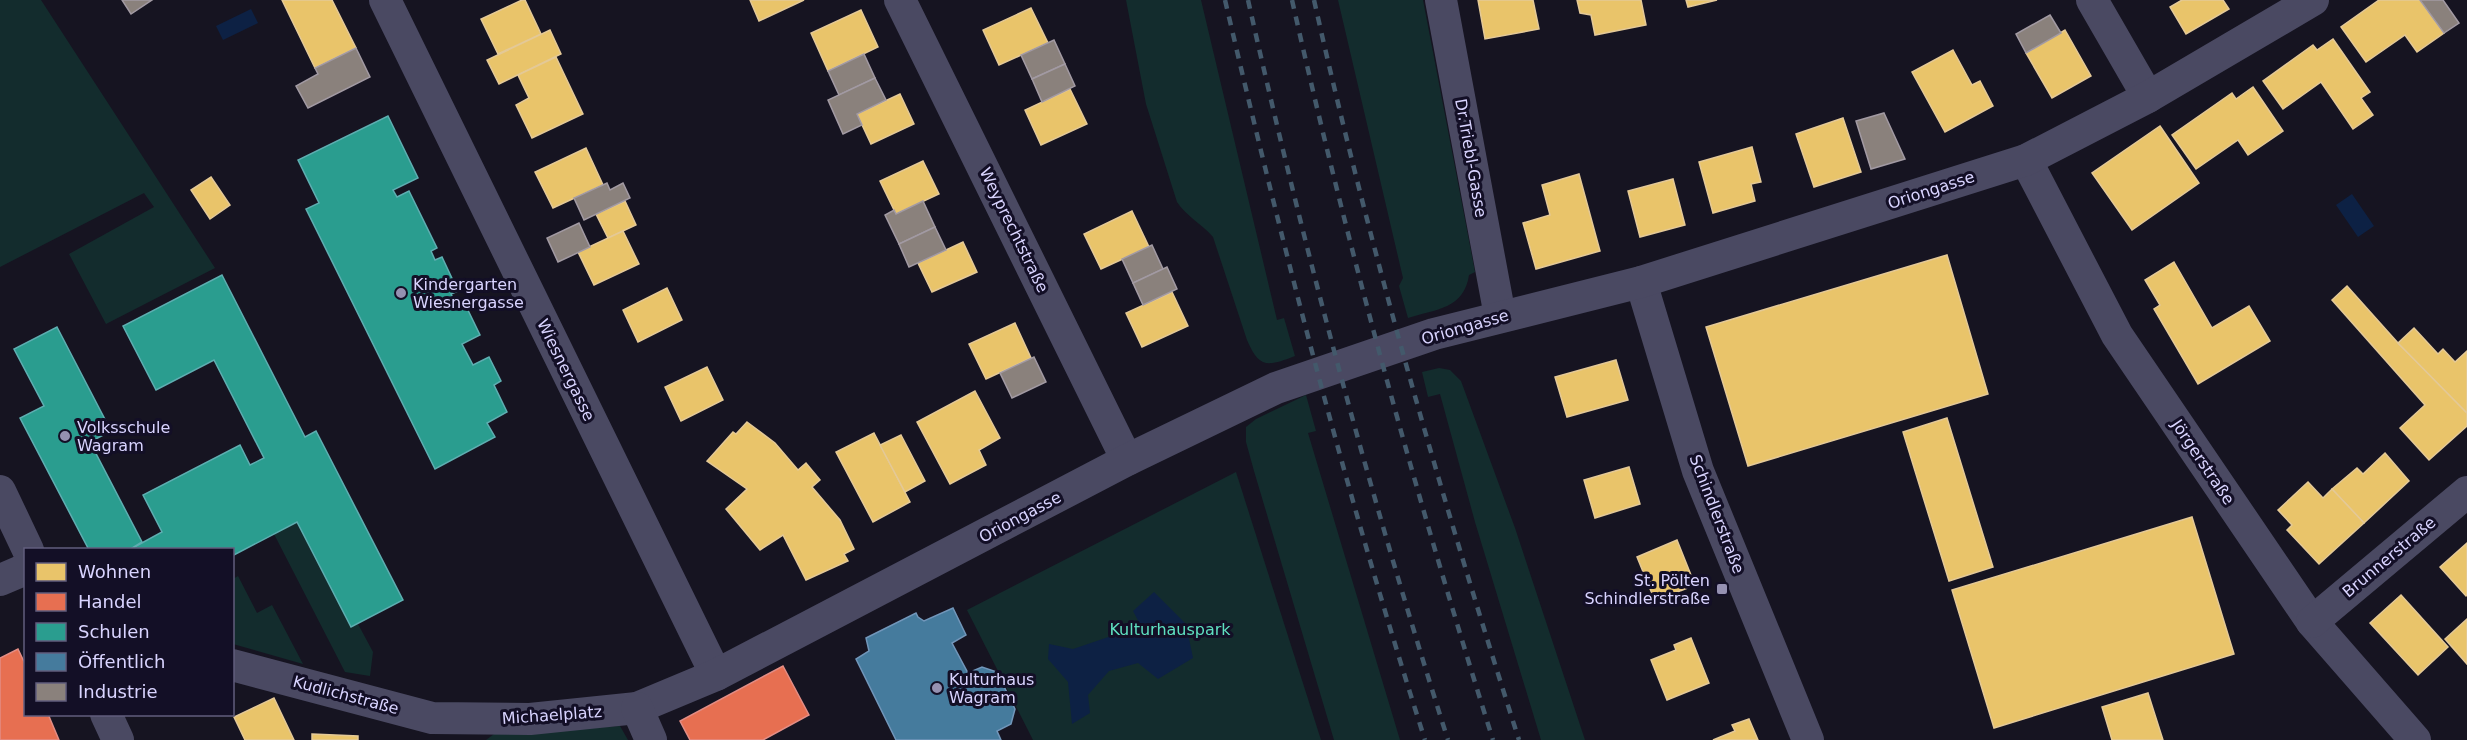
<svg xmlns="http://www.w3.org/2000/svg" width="2467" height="740" font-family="'DejaVu Sans',sans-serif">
  <rect width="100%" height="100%" fill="#161421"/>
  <g fill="#132c2d">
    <path d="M0 0H41L215 268 106 324 69 254 154 207 144 193 0 267Z"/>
    <path d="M1126 0H1201L1277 320 1284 318 1295 356C1267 367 1259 368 1247 340L1213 237C1202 224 1186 216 1177 202L1146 104Z"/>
    <path d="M1338 0H1423L1475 272 1469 275C1464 309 1436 309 1408 318L1399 286 1403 278Z"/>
    <path d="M1439 368 1450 370 1461 381 1515 528 1585 740H1541L1475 522 1440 394 1428 397 1422 372Z"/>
    <path d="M1306 395 1316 431 1308 433 1400 740H1334L1254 471 1246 442V427L1256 419Z"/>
    <path d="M1236 472 1321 740H1033L967 610Z"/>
    <path d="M297 522 351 627 358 624 373 652 370 676 345 672 274 534Z"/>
    <path d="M238 576 257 613 272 605 303 664 233 644V579Z"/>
    <path d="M620 726 628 740H486L494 734Z"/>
  </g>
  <g fill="#0d2144">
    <path d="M251 9 258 23 223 40 216 26Z"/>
    <path d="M2352 194 2374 226 2358 237 2336 205Z"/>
    <path d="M1154 592 1186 624 1193 658 1158 679 1138 663 1109 671 1088 695 1090 713 1072 724 1068 682 1048 659 1049 644 1073 649 1141 626 1133 611Z"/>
  </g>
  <g fill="#e9c46a" stroke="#e4c997" stroke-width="1.5">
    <path d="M282 0H332L356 48 315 68Z"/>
    <path d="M522 0H525L541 34 498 54 481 19Z"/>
    <path d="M750 0H804L759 21Z"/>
    <path d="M1478 0H1533L1539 29 1485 39Z"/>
    <path d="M1577 0H1641L1646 25 1595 35 1591 15 1580 13Z"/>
    <path d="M1686 0H1717L1688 7Z"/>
    <path d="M2182 0H2223L2229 9 2186 34 2170 7Z"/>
    <path d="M2379 0H2420L2444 33 2417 52 2405 35 2366 62 2341 27Z"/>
    <path d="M1031 8 1048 43 999 65 983 30Z"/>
    <path d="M861 10 878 47 828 71 811 33Z"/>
    <path d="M550 30 561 54 499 84 487 60Z"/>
    <path d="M2065 30 2091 76 2052 98 2026 53Z"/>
    <path d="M2333 39 2370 92 2361 98 2373 115 2353 129 2321 82 2283 109 2263 81 2313 45 2317 50Z"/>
    <path d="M1953 50 1972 85 1980 81 1993 106 1945 132 1912 72Z"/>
    <path d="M556 57 583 114 532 138 516 105 529 98 518 75Z"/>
    <path d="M2253 87 2283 131 2248 155 2238 140 2196 169 2172 135 2232 93 2236 99Z"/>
    <path d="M1070 89 1087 124 1041 145 1025 110Z"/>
    <path d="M900 94 914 124 871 144 857 114Z"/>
    <path d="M1843 118 1861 172 1814 187 1796 134Z"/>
    <path d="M2160 126 2199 183 2132 230 2092 173Z"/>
    <path d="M1752 147 1761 182 1751 184 1755 201 1713 213 1699 162Z"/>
    <path d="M586 148 603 185 553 208 535 172Z"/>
    <path d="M923 161 939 194 896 214 880 181Z"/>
    <path d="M1579 174 1600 251 1536 269 1523 223 1550 215 1542 185Z"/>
    <path d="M211 177 230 205 210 219 191 190Z"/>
    <path d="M1673 179 1685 225 1640 237 1628 191Z"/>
    <path d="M625 201 636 225 608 238 596 214Z"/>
    <path d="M1132 211 1149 247 1101 269 1084 234Z"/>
    <path d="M623 231 639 264 594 285 578 252Z"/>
    <path d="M963 242 977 272 932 292 918 263Z"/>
    <path d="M1947 255 1988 394 1748 466 1706 327Z"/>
    <path d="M2174 262 2212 328 2249 306 2270 341 2198 384 2154 309 2160 305 2145 280Z"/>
    <path d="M2347 286 2398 343 2467 413V426L2429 460 2400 428 2425 405 2332 300Z"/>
    <path d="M667 288 682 320 638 342 623 310Z"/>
    <path d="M1172 292 1188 326 1142 347 1126 313Z"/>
    <path d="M1015 323 1031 358 986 379 969 344Z"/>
    <path d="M2414 328 2438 354 2443 349 2455 362 2467 351V413L2398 343Z"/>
    <path d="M1616 360 1628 400 1567 417 1555 377Z"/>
    <path d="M707 367 723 400 681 421 665 387Z"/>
    <path d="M975 391 1000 438 979 450 986 465 950 484 917 422Z"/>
    <path d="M1947 418 1993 567 1949 581 1903 432Z"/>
    <path d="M747 422 775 443 798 470 806 463 820 480 812 487 840 520 854 549 844 554 848 561 806 580 783 535 760 550 726 509 747 489 707 461 733 432 736 434Z"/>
    <path d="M874 433 910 502 873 522 836 452Z"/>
    <path d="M901 435 925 481 905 492 880 445Z"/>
    <path d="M2385 453 2409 481 2364 523 2332 489 2357 468 2363 474Z"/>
    <path d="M1629 467 1640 504 1595 518 1584 480Z"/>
    <path d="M2308 482 2323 498 2332 489 2364 523 2319 564 2287 530 2292 525 2278 510Z"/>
    <path d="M2192 517 2234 654 1994 728 1952 590Z"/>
    <path d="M1677 540 1695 585 1655 601 1637 557Z"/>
    <path d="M2467 543V595L2466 596 2440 567Z"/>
    <path d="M2401 595 2448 647 2418 675 2370 623Z"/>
    <path d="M2467 619V664L2445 639Z"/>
    <path d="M1691 638 1709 683 1667 700 1651 660 1676 650 1674 645Z"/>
    <path d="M2148 693 2163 740H2112L2102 707Z"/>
    <path d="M274 698 294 740H245L234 717Z"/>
    <path d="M1749 719 1758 740H1713L1735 731 1732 725Z"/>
    <path d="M312 734 358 736V740H312Z"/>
  </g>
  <g fill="#e76f51" stroke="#e38d85" stroke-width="1.5">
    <path d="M18 649 26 666V714H48L59 740H0V658Z"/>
    <path d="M783 666 809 715 763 740H690L680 721Z"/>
  </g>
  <g fill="#2a9d8f" stroke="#5eaeb1" stroke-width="1.5">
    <path d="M388 116 418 178 393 190 397 197 409 191 437 248 431 251 435 260 442 257 458 291 451 294 456 304 463 300 480 335 462 344 473 365 489 357 501 381 494 385 507 412 487 423 495 437 435 469 306 209 319 203 298 160Z"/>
    <path d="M222 275 305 437 316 431 403 600 351 627 297 522 232 556V550H129L162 532 143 495 240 445 250 465 264 458 214 360 156 390 123 326Z"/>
    <path d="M57 327 111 431 90 442 142 542 129 550H89L20 418 44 406 14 349Z"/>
  </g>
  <path fill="#457b9d" stroke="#7196ba" stroke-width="1.5" d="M953 608 966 635 952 643 968 673 982 667 997 672 1015 709 1011 724 997 731 1001 740H896L856 659 869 651 866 638 916 613 918 617 924 621Z"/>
  <g fill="#8a817c" stroke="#a29aa3" stroke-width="1.5">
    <path d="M122 0H152L131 14Z"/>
    <path d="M2420 0H2443L2459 23 2444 33Z"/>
    <path d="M2050 15 2061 33 2026 53 2016 34Z"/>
    <path d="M1054 40 1065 64 1032 79 1021 55Z"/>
    <path d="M356 48 370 77 308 108 296 86 318 74 315 68Z"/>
    <path d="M864 54 875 78 839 95 828 71Z"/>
    <path d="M1065 64 1075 86 1042 102 1032 79Z"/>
    <path d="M875 78 886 100 857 114 862 125 843 134 828 100Z"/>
    <path d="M1884 113 1905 159 1871 169 1856 121Z"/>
    <path d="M607 183 610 190 623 183 630 198 584 220 574 198Z"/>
    <path d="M923 201 935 227 899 244 885 215 894 210 896 214Z"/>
    <path d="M579 223 590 247 558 262 547 238Z"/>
    <path d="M935 227 946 250 909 267 899 244Z"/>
    <path d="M1152 245 1163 269 1133 283 1122 259Z"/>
    <path d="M1167 267 1177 289 1143 305 1133 283Z"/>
    <path d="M1034 357 1046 382 1012 398 1000 373Z"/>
  </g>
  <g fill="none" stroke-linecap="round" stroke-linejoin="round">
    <g stroke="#4a4962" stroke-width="32">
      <path d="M385 0 716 675"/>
      <path d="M900 0 1127 460"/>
      <path d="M1441 0 1500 316"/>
      <path d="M2092 0 2148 97"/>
      <path d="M2026 160 2117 335 2312 622 2415 740"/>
      <path d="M1641 282 1698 471 1808 740"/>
      <path d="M0 491 28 550"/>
      <path d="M0 580 26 569"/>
      <path d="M2312 622 2467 492"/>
      <path d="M232 665 432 718 530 719 637 708 716 675 1127 460 1276 388 1434 334 1641 282 2026 160 2148 97 2313 0"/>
      <path d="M637 708 651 740"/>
      <path d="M106 714 118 740"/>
    </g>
    <g stroke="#43596b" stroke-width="4.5" stroke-dasharray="9 8" stroke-linecap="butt">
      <path d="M1225 0C1283 249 1347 497 1425 740"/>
      <path d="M1248 0C1304 249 1370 496 1448 740"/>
      <path d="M1292 0C1348 249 1416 496 1493 740"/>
      <path d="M1314 0C1370 250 1441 496 1519 740"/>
    </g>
  </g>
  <g fill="#9591b1" stroke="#130f26" stroke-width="2">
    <circle cx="401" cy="293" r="6"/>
    <circle cx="65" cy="436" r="6"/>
    <rect x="1716" y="583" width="12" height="12" rx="3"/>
    <circle cx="937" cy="688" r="6"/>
  </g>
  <g text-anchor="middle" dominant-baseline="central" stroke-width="6" stroke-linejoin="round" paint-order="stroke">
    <g font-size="16" fill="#d9d4ff" stroke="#130f26">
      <text transform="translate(1471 158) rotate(80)">Dr.Triebl-Gasse</text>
      <text transform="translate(1931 190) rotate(-18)">Oriongasse</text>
      <text transform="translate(1014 230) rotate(64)">Weyprechtstraße</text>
      <text transform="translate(1465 327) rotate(-16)">Oriongasse</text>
      <text transform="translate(566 370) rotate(64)">Wiesnergasse</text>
      <text transform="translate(2203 462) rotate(56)">Jörgerstraße</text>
      <text transform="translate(1717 514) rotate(69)">Schindlerstraße</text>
      <text transform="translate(1020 517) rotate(-28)">Oriongasse</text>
      <text transform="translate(2389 557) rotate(-40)">Brunnerstraße</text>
      <text transform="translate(346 695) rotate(15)">Kudlichstraße</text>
      <text transform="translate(552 715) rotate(-4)">Michaelplatz</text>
    </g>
    <g font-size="16" fill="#d9d4ff" stroke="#130f26" text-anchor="start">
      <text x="413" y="284">Kindergarten<tspan x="413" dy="18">Wiesnergasse</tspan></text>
      <text x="77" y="427">Volksschule<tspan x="77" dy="18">Wagram</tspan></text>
      <text x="1710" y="580" text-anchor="end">St. Pölten<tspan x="1710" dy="18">Schindlerstraße</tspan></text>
      <text x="949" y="679">Kulturhaus<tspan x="949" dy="18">Wagram</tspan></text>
    </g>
    <g font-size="16" fill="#5fe0c0" stroke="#130f26">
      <text x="1170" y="629">Kulturhauspark</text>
    </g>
  </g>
  <rect x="24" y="548" width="210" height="168" fill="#130f26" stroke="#625e7d" stroke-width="1.5"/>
  <rect x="36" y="563" width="30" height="18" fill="#e9c46a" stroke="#625e7d" stroke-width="1.5"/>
  <text x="78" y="578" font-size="18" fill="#d9d4ff">Wohnen</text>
  <rect x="36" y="593" width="30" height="18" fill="#e76f51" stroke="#625e7d" stroke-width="1.5"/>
  <text x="78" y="608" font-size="18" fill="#d9d4ff">Handel</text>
  <rect x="36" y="623" width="30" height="18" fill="#2a9d8f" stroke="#625e7d" stroke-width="1.5"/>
  <text x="78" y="638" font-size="18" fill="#d9d4ff">Schulen</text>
  <rect x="36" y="653" width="30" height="18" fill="#457b9d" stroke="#625e7d" stroke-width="1.5"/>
  <text x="78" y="668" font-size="18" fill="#d9d4ff">Öffentlich</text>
  <rect x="36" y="683" width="30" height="18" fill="#8a817c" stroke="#625e7d" stroke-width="1.5"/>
  <text x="78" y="698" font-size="18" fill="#d9d4ff">Industrie</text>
</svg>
